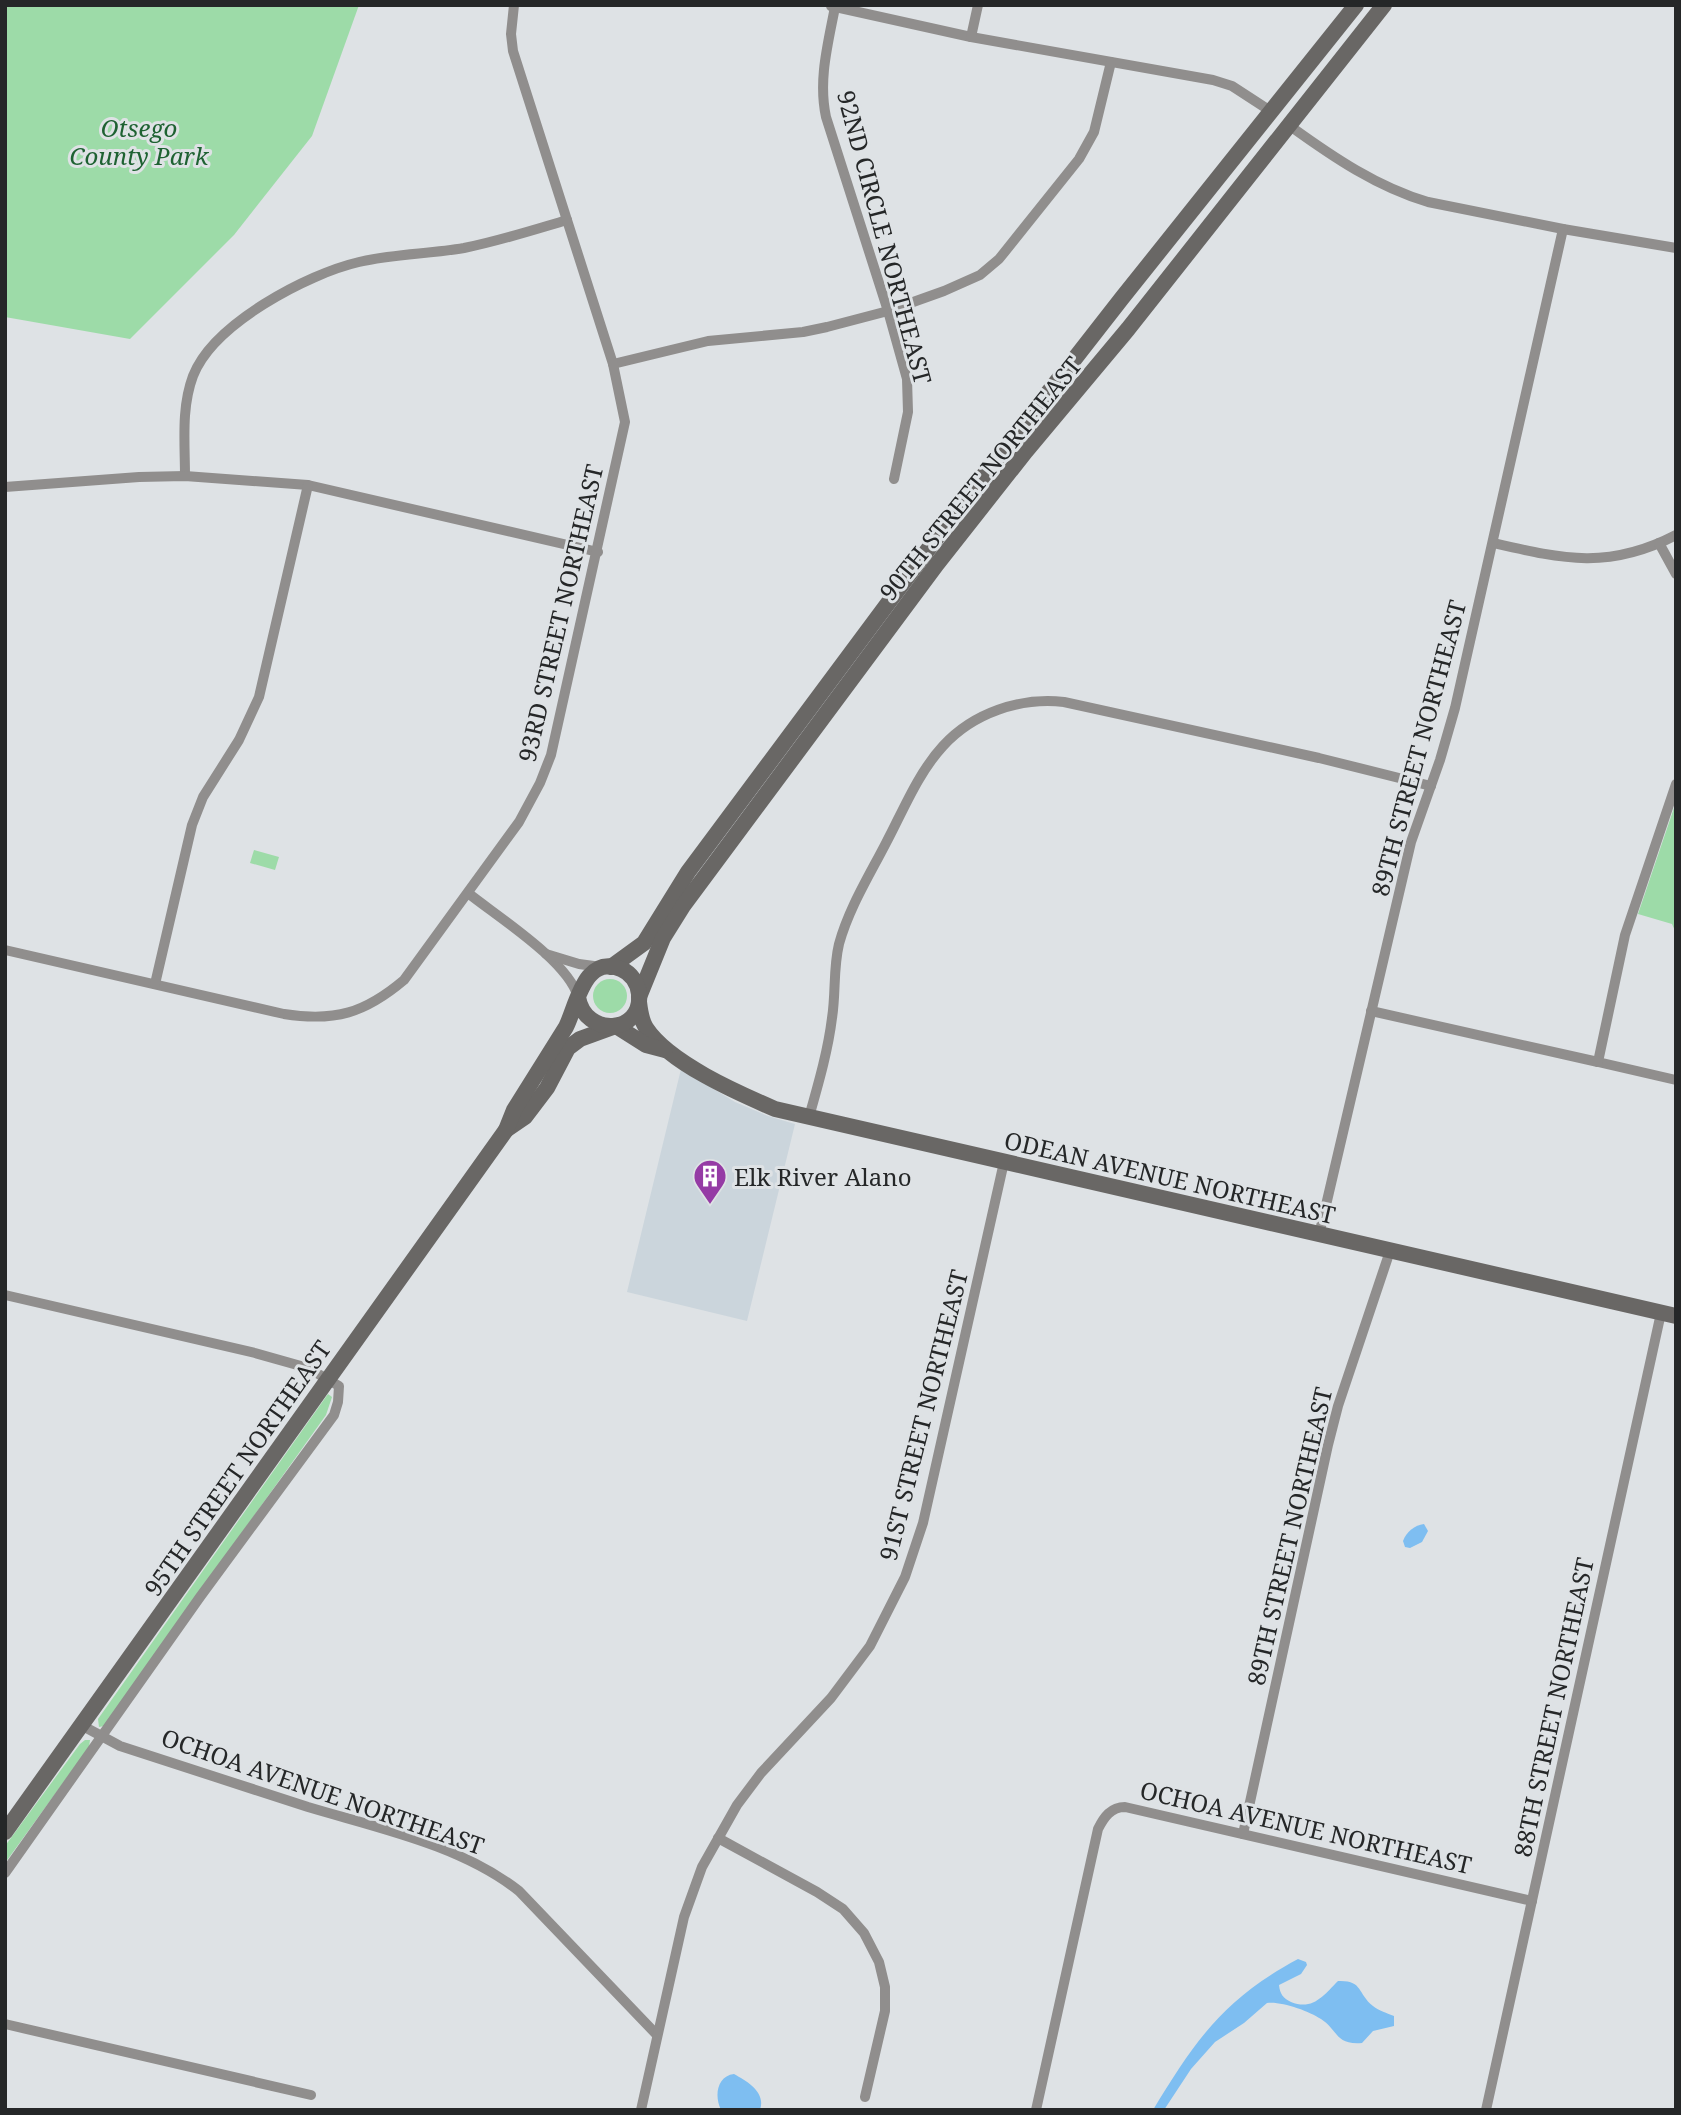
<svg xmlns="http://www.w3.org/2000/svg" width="1681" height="2115" font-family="'Noto Serif',serif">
  <rect width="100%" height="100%" fill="#dee2e5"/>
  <path fill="#cbd5dc" d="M681 1069 735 1102 768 1116 795 1124 747 1321 627 1292Z"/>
  <g fill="#9ddba8">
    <path d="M5 5H359L312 136 234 235 130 339 5 317Z"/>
    <path d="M1676 802V933L1672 924 1638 914Z"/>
    <path d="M254 850 279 857 275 870 250 863Z"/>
    <circle cx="610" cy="996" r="17"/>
    <path d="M328 1394 332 1397 326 1415 104 1726 99 1727 98 1719Z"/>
    <path d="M85 1740H90L89 1747 5 1863V1846L80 1744Z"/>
  </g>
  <g fill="#7ebef1">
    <path d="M1424 1524 1428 1531 1422 1542 1410 1548 1405 1547 1403 1541C1406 1532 1415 1525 1424 1524Z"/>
    <path d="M1298 1959 1306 1962 1307 1965 1301 1974 1279 1985C1280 1994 1283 1998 1291 2002 1313 2011 1324 1995 1338 1981 1363 1980 1357 1993 1373 2006 1379 2011 1387 2013 1394 2016V2026L1373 2031 1362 2043C1335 2045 1339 2031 1321 2019 1309 2011 1281 2001 1267 2003L1244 2023 1215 2042 1191 2069 1164 2110H1153C1196 2039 1224 1999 1298 1959Z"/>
    <path d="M734 2074C748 2082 766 2092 760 2110H721C714 2096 717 2076 734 2074Z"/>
  </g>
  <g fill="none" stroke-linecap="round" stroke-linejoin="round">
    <g stroke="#908e8d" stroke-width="10">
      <path d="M831 6 971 37 1213 80 1232 86 1272 112"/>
      <path d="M835 7C828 44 818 80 826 117L888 311 907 379 908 412 894 479"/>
      <path d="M971 37 978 5"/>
      <path d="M1290 126C1333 157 1377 187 1428 202L1563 229 1676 248"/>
      <path d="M613 364 708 341 803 332 827 327 888 311 944 291 980 275 999 259 1079 159 1094 132 1111 62"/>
      <path d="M185 476C185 443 181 408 193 376 213 324 307 274 359 262 393 254 430 254 464 248 499 241 533 230 567 220"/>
      <path d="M5 487 139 477 185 476 308 485 598 552"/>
      <path d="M1493 543C1563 559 1609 570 1676 535"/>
      <path d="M1659 543 1676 574"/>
      <path d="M1676 784 1625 935 1598 1062 1676 1080"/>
      <path d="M468 893C498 917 568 961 578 997"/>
      <path d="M5 950 284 1014C335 1022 365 1013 404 980L519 822 540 783 551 755 625 422 613 364 513 51 511 34 514 5"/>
      <path d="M546 954 579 964 601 967"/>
      <path d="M155 984 192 825 203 797 239 740 259 697 308 485"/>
      <path d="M1371 1011 1598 1062"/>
      <path d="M809 1117C818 1085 828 1051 832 1018 836 993 833 969 839 944 849 908 869 876 886 843 903 811 918 773 943 746 973 713 1020 697 1064 702L1319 758 1431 786"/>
      <path d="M1319 1235 1411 842 1440 760 1455 708 1563 229"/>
      <path d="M5 1295 255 1353 308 1368 339 1386 338 1402 334 1415 200 1597 5 1873"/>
      <path d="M81 1725 120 1746C183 1766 245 1787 308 1807 378 1828 461 1845 519 1891L657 2035"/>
      <path d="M1243 1834 1328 1445 1338 1406 1390 1251"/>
      <path d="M718 1838 817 1892 843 1909 864 1933 879 1962 885 1987V2011L865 2097"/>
      <path d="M5 2024 311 2095"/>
      <path d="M641 2110 684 1917 702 1867 737 1805 761 1773 831 1698 870 1646 905 1577 923 1523 1004 1162"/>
      <path d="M1036 2110 1098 1829C1104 1817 1111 1807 1125 1807L1532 1901"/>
      <path d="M1486 2110 1661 1313"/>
    </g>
    <g stroke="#696765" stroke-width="16">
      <path d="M611 967 644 943 688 872 973 489 1122 298 1356 5"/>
      <path d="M639 997 663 938 683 906 937 564 1026 451 1128 329 1384 5"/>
      <path d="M639 1002C640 1011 641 1020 646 1028 669 1063 738 1093 775 1109L1676 1316"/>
      <path d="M616 1026 646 1045 665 1050"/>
      <path d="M506 1130 525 1117 547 1088 568 1048 580 1039 613 1027"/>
      <path d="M5 1832 506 1130 514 1110 566 1027C577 1005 584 954 621 969 631 973 638 983 639 994 643 1034 585 1038 578 997"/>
    </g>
  </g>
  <defs>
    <symbol id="building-pin" viewBox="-11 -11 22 30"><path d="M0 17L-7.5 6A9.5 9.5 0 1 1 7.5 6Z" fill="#953ba5" stroke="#dee2e5"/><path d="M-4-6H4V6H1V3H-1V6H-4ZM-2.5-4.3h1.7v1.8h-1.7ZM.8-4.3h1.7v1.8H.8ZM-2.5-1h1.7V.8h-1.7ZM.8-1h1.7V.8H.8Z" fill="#fff"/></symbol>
  </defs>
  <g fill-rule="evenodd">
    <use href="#building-pin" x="691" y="1157" width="38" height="52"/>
  </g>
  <g text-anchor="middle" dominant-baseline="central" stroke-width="6" stroke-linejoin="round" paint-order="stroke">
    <g font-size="24" font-style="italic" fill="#1e6232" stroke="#dee2e5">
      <text x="139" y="127">Otsego<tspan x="139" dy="28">County Park</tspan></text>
    </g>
    <g font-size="24" fill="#252728" stroke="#dee2e5">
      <text transform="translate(885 237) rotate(75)">92ND CIRCLE NORTHEAST</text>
      <text transform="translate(980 478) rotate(-51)">90TH STREET NORTHEAST</text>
      <text transform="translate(560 613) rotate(-77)">93RD STREET NORTHEAST</text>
      <text transform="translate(1418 748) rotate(-75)">89TH STREET NORTHEAST</text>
      <text transform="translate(1170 1177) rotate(13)">ODEAN AVENUE NORTHEAST</text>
      <text transform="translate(923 1415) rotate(-76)">91ST STREET NORTHEAST</text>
      <text transform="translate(237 1468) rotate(-55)">95TH STREET NORTHEAST</text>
      <text transform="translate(1289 1536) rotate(-77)">89TH STREET NORTHEAST</text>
      <text transform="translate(1553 1707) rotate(-78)">88TH STREET NORTHEAST</text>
      <text transform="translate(323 1791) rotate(19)">OCHOA AVENUE NORTHEAST</text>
      <text transform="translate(1306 1827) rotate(13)">OCHOA AVENUE NORTHEAST</text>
    </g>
    <g font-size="24" fill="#252728" stroke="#dee2e5" text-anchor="start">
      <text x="734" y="1176">Elk River Alano</text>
    </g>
  </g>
  <rect width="1681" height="2115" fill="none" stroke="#252728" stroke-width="14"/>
</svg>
